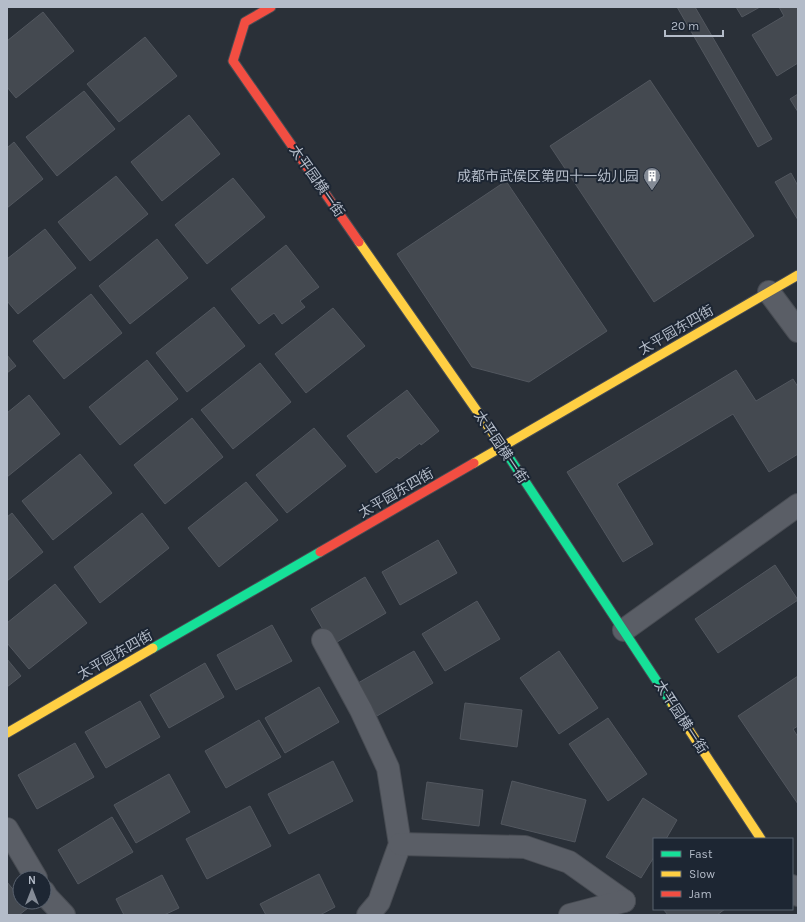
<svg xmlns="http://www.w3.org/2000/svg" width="805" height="922" font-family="Karla,'Noto Sans SC',sans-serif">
  <rect width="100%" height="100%" fill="#2a3038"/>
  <g fill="#444950" stroke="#52575f">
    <path d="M677 7H695L772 139 758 147Z"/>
    <path d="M736 7H760L742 17Z"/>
    <path d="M779 7H798V63L777 76 752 35 784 16Z"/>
    <path d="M43 12 74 51 16 98 7 87V41Z"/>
    <path d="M145 37 177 76 119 122 87 84Z"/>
    <path d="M650 80 754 236 654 302 550 146Z"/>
    <path d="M84 91 115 129 57 176 26 137Z"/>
    <path d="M798 94V112L790 99Z"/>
    <path d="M189 115 220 154 162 201 131 162Z"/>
    <path d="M14 142 43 179 7 208V148Z"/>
    <path d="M791 173 798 186V220L775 182Z"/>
    <path d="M116 176 148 214 90 261 58 222Z"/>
    <path d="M233 178 265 217 207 264 175 225Z"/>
    <path d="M506 181 607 331 529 382 472 367 397 254Z"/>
    <path d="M45 229 76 268 18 314 7 301V259Z"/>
    <path d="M157 239 188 278 130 324 99 286Z"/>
    <path d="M286 245 319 287 300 301 305 307 282 324 274 313 259 324 231 289Z"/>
    <path d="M91 294 122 333 64 379 33 341Z"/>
    <path d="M214 307 245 346 187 392 156 353Z"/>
    <path d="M333 308 365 346 306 393 275 354Z"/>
    <path d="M7 355 16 366 7 373Z"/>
    <path d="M147 360 178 399 120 445 89 407Z"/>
    <path d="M260 363 291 402 233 449 201 410Z"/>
    <path d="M736 370 756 401 793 379 798 387V454L769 472 733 414 617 484 653 544 623 562 567 472Z"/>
    <path d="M407 390 439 431 421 445 420 443 399 459 397 457 376 473 347 436Z"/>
    <path d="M29 395 60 434 7 477V413Z"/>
    <path d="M192 418 223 457 165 504 134 465Z"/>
    <path d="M314 428 346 466 287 513 256 475Z"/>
    <path d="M80 454 112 493 53 540 22 501Z"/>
    <path d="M246 482 278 520 219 567 188 528Z"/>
    <path d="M12 513 43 552 7 581V517Z"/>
    <path d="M142 513 169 548 100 603 74 567Z"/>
    <path d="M438 540 457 573 400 605 382 572Z"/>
    <path d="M775 565 798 600 718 653 695 619Z"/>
    <path d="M365 577 386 613 332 645 311 609Z"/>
    <path d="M55 584 87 623 29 669 7 643V623Z"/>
    <path d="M477 601 500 639 445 671 422 634Z"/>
    <path d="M272 625 292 661 236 690 217 655Z"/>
    <path d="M414 651 433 683 377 716 358 683Z"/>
    <path d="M559 651 598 708 559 734 520 678Z"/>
    <path d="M7 659 21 676 7 687Z"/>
    <path d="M205 663 224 697 169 728 150 695Z"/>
    <path d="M798 676V726L793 729 798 737V804L738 716Z"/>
    <path d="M319 687 339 722 285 753 265 718Z"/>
    <path d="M140 701 160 737 106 768 85 732Z"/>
    <path d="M465 703 522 710 517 747 460 739Z"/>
    <path d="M608 718 647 774 608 801 569 744Z"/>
    <path d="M259 720 281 757 226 788 205 751Z"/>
    <path d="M75 743 94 777 37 809 18 775Z"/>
    <path d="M333 761 353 801 289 834 268 794Z"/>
    <path d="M169 774 190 812 136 843 114 805Z"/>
    <path d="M512 781 586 800 575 842 501 824Z"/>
    <path d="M427 782 483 790 479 826 422 819Z"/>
    <path d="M643 798 677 820 666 839H654V857L641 878 606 857Z"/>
    <path d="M250 806 271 846 207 879 186 839Z"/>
    <path d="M112 817 133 852 78 884 58 850Z"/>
    <path d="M319 874 335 907 320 915H266L260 904Z"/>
    <path d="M162 875 179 908 164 915H124L116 899Z"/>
    <path d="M7 882 20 898V902H24L28 908 19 915H7Z"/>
    <path d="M663 909H725L717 915H668Z"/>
  </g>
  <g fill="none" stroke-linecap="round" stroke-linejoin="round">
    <defs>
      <g id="street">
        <path d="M769 292 798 331"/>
        <path d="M624 630 798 505"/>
        <path d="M323 640 361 710 388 768 400 844 379 902 368 915"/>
        <path d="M7 829 36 878"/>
        <path d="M400 844 525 847 569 862 624 901"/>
        <path d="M792 886 798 895"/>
        <path d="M44 892 47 897 64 915"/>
        <path d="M570 915 624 901"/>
      </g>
      <g id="fast">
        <path d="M505 451 672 704"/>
        <path d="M153 648 320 552"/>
      </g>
      <g id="slow">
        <path d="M359 242 505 451"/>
        <path d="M474 463 798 275"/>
        <path d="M672 704 761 839"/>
        <path d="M7 733 153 648"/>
      </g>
      <g id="jam">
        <path d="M271 7 245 22 233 61 359 242"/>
        <path d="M320 552 474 463"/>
      </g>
    </defs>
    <use href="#street" stroke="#484c53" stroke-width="24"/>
    <use href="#fast" stroke="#484c53" stroke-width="11"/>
    <use href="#slow" stroke="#484c53" stroke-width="11"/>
    <use href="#jam" stroke="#484c53" stroke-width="11"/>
    <use href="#street" stroke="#5a5e66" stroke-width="22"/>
    <use href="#fast" stroke="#16e098" stroke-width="9"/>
    <use href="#slow" stroke="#ffcf43" stroke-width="9"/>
    <use href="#jam" stroke="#f24e42" stroke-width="9"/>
  </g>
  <defs>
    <symbol id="building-pin" viewBox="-11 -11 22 30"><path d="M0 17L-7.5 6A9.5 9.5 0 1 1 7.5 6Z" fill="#848b96" stroke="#1d2633"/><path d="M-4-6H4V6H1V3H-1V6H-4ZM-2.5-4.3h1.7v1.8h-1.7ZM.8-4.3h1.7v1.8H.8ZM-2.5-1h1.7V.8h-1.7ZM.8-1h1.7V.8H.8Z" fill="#fff"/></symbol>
  </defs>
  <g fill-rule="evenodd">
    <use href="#building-pin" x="642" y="166" width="20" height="27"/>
  </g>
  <g text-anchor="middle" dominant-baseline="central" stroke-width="4" stroke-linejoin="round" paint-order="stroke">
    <g font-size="14" fill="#b4bcc9" stroke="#1d2633" text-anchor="end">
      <text x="639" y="176">成都市武侯区第四十一幼儿园</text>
    </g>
    <g font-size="14" fill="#b4bcc9" stroke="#1d2633">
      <text transform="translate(317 181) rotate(55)">太平园横一街</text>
      <text transform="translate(676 330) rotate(-30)">太平园东四街</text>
      <text transform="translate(501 447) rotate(56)">太平园横一街</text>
      <text transform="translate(396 493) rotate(-30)">太平园东四街</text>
      <text transform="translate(115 655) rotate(-30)">太平园东四街</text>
      <text transform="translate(681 717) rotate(57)">太平园横一街</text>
    </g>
  </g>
  <rect width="805" height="922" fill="none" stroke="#b4bcc9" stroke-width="16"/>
  <rect x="653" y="838" width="140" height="72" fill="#1d2633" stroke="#59626f"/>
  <rect x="661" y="851" width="20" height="6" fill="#16e098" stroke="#59626f"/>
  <text x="689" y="858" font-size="12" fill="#b4bcc9">Fast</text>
  <rect x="661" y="871" width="20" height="6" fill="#ffcf43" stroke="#59626f"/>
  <text x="689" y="878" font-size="12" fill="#b4bcc9">Slow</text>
  <rect x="661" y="891" width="20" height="6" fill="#f24e42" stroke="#59626f"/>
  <text x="689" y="898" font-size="12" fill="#b4bcc9">Jam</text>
  <g transform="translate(32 890)"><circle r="19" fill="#1d2633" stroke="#59626f"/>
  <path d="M0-3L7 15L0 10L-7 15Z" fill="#848b96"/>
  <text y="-6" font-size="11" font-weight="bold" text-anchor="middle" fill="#b4bcc9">N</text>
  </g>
  <path d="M665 30v6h58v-6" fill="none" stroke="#b4bcc9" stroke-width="2"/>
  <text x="671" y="30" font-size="12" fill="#b4bcc9" stroke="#1d2633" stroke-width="3" paint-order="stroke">20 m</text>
</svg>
